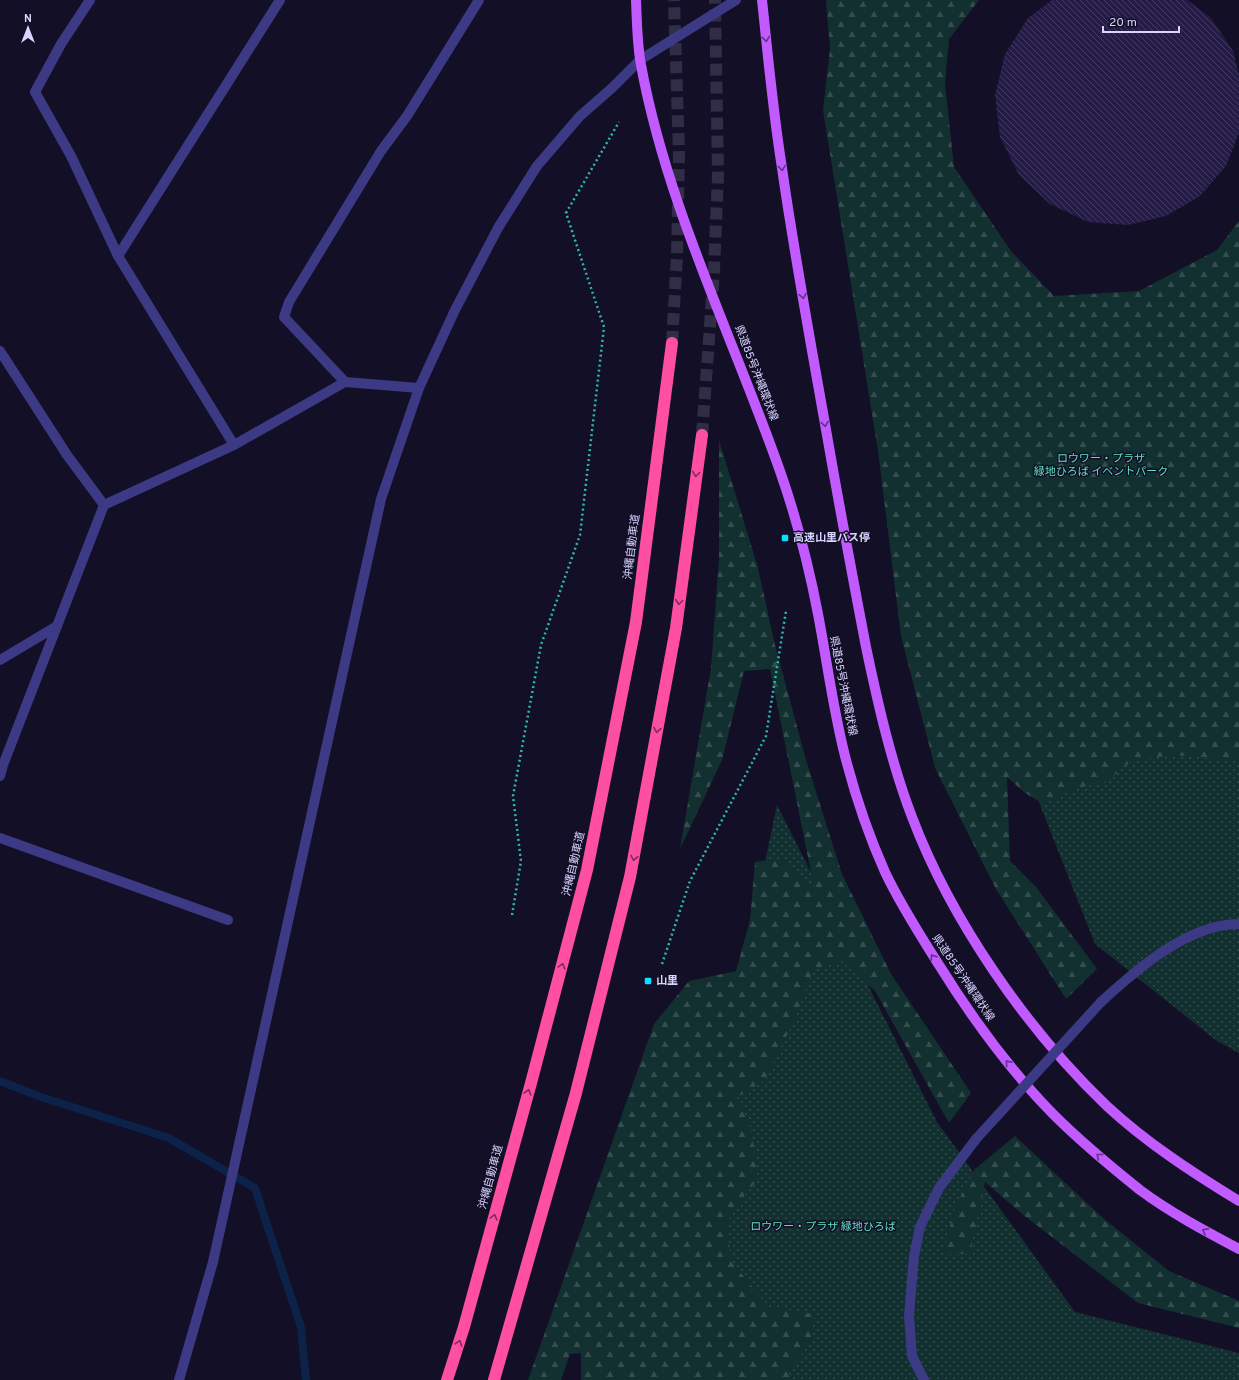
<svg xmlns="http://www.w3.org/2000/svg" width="1239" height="1380" font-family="Overpass,'Noto Sans JP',sans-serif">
  <defs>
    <pattern id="green-dots" width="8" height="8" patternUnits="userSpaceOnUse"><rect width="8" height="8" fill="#12302f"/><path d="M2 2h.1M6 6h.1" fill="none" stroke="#344d4e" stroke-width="1.8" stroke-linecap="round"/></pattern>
    <pattern id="forest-firs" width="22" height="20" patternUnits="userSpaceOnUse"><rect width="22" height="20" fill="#12302f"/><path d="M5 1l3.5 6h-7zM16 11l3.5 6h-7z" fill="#344d4e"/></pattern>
    <pattern id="building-back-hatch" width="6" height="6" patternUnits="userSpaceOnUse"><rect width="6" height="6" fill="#241b47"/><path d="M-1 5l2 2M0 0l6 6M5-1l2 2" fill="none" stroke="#433b63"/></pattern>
  </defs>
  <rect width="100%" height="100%" fill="#130f26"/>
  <g fill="url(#green-dots)">
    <path d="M1239 280V1053L1217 1041 1095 944 1023 762Z"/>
    <path d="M777 805 937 1122 1075 1312 1239 1353V1380H607L729 1032Z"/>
  </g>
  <g fill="url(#forest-firs)">
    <path d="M826 0H979L949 39 945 84 954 167 1011 251 1054 296 1139 291 1217 250 1239 221V759L1232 760 1174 755 1133 760 1104 783 1076 788 1044 804 1025 793 1007 777 1010 861 1036 887 1097 969 1066 999 996 889 935 768 901 636 878 451 823 110 830 49Z"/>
    <path d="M719 440 758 568 775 645 806 760 842 874 891 974 971 1093 949 1123 875 991 841 961 813 970 795 1019 765 1080 737 1097 751 1127 758 1179 737 1205 727 1224 731 1261 769 1307 815 1314 811 1341 789 1373 792 1380H581V1353L570 1354 561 1380H528L654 1024 689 981 736 971 750 920 755 862 783 858 814 887 770 669 744 671 722 760 680 849 711 668 719 559Z"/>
    <path d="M1015 1136 1104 1219 1169 1271 1239 1301V1328L1138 1303 1022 1214 985 1182 970 1254H943L955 1207 975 1169Z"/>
  </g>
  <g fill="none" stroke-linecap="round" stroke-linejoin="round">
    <path stroke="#0c2248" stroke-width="8" d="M0 1081 41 1097 169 1138 255 1188 301 1327 306 1380"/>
  </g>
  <path fill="url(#building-back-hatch)" d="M1052 0H1187L1211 18 1233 51 1239 75V133L1226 166 1200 196 1166 216 1128 225 1088 222 1050 204 1019 175 1000 137 995 95 1005 54 1028 18Z"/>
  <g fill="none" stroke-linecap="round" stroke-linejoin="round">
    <g stroke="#312d47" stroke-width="12" stroke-dasharray="12 6" stroke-linecap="butt">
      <path d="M672 343 677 255 679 155 674 0"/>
      <path d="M702 435 714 271 718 175 715 0"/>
    </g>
    <g stroke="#2fb8b0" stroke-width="2.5" stroke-dasharray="2 3" stroke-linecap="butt">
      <path d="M512 915 521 861 513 796 541 645 580 535 604 327 566 213 619 122"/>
      <path d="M662 964 690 881 766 736 786 611"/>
    </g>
    <g stroke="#3d3a85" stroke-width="10">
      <path d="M90 0 61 44 35 92 71 156 118 256 234 445"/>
      <path d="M118 256 280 0"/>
      <path d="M0 351 67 455 104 505"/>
      <path d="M345 382 419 388"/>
      <path d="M0 660 57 626"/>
      <path d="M0 776 3 765 104 505 234 445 345 382 284 317 289 302 381 151 407 116 479 0"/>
      <path d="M0 838 228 920"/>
      <path d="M1101 1002C1137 969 1188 924 1239 924"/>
      <path d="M179 1380 213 1262 381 499 419 388 455 310 498 228 537 166 580 116 612 88 640 60 736 0"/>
      <path d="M924 1380 912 1356 909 1316 914 1256 920 1227 939 1188 976 1139"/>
    </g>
    <g stroke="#c25bff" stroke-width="10">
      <path d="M636 0C637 21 637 44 641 65 667 207 734 339 781 474 797 520 809 567 818 614 827 661 833 709 845 756 855 795 868 834 885 872 900 904 920 935 939 965 972 1018 1009 1069 1053 1114 1080 1141 1110 1166 1140 1190 1171 1213 1205 1231 1239 1249"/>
      <path d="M762 0C768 56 773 112 782 168 795 259 812 350 828 441 840 510 853 579 866 647 878 704 891 762 912 817 951 920 1027 1030 1107 1106 1147 1143 1193 1173 1239 1201"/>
    </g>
    <g stroke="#ff4fa3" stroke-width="12">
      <path d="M447 1380 464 1327 531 1083 587 870 636 622 672 343"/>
      <path d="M494 1380 576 1093 630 877 676 628 702 435"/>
    </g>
    <path stroke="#3d3a85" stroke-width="10" d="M976 1139 1101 1002"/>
  </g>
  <defs><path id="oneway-chevron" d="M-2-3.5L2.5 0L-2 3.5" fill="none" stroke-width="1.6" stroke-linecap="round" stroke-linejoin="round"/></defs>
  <g stroke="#623188">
    <use href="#oneway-chevron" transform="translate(766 39) rotate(84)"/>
    <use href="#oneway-chevron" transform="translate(782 168) rotate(82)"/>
    <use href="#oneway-chevron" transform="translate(803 296) rotate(80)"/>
    <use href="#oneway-chevron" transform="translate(825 424) rotate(80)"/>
    <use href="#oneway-chevron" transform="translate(933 957) rotate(-122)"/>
    <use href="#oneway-chevron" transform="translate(1008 1063) rotate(-131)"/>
    <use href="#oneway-chevron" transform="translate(1099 1156) rotate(-141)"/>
    <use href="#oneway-chevron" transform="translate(1205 1231) rotate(-152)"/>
  </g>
  <g stroke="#7d2c5e">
    <use href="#oneway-chevron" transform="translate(696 474) rotate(98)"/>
    <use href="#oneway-chevron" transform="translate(679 602) rotate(98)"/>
    <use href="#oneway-chevron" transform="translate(657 730) rotate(100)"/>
    <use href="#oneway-chevron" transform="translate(634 858) rotate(100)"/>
    <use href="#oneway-chevron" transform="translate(562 966) rotate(-75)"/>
    <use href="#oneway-chevron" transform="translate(528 1092) rotate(-75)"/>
    <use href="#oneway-chevron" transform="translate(494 1217) rotate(-75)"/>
    <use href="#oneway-chevron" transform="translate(459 1343) rotate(-73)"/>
  </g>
  <g fill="#00e5ff" stroke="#130f26" stroke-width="1.5">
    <rect x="781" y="534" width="8" height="8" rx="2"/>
    <rect x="644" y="977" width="8" height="8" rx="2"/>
  </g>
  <g text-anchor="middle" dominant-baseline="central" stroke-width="3" stroke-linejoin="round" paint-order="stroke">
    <g font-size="11" fill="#d9d4ff" stroke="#130f26">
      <text transform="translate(756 373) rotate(69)">県道85号沖縄環状線</text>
      <text transform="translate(632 547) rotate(-83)">沖縄自動車道</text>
      <text transform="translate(843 686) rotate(79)">県道85号沖縄環状線</text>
      <text transform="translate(574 864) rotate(-77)">沖縄自動車道</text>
      <text transform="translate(963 978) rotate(56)">県道85号沖縄環状線</text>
      <text transform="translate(491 1177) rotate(-75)">沖縄自動車道</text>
    </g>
    <g font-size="11" fill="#5fe0c0" stroke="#130f26">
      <text x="1101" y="459">ロウワー・プラザ<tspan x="1101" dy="13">緑地ひろば イベントパーク</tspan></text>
      <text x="823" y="1227">ロウワー・プラザ 緑地ひろば</text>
    </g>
    <g font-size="11" font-weight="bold" fill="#d9d4ff" stroke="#130f26" text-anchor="start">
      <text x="793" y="538">高速山里バス停</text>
      <text x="656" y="981">山里</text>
    </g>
  </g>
  <g transform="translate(28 28)" stroke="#130f26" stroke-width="3" paint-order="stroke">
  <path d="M0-3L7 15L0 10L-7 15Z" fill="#d9d4ff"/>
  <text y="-6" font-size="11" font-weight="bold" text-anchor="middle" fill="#d9d4ff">N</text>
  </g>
  <path d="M1103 26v6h76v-6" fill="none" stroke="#d9d4ff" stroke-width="2"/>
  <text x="1109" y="26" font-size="12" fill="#d9d4ff" stroke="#130f26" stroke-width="3" paint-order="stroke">20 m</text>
</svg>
